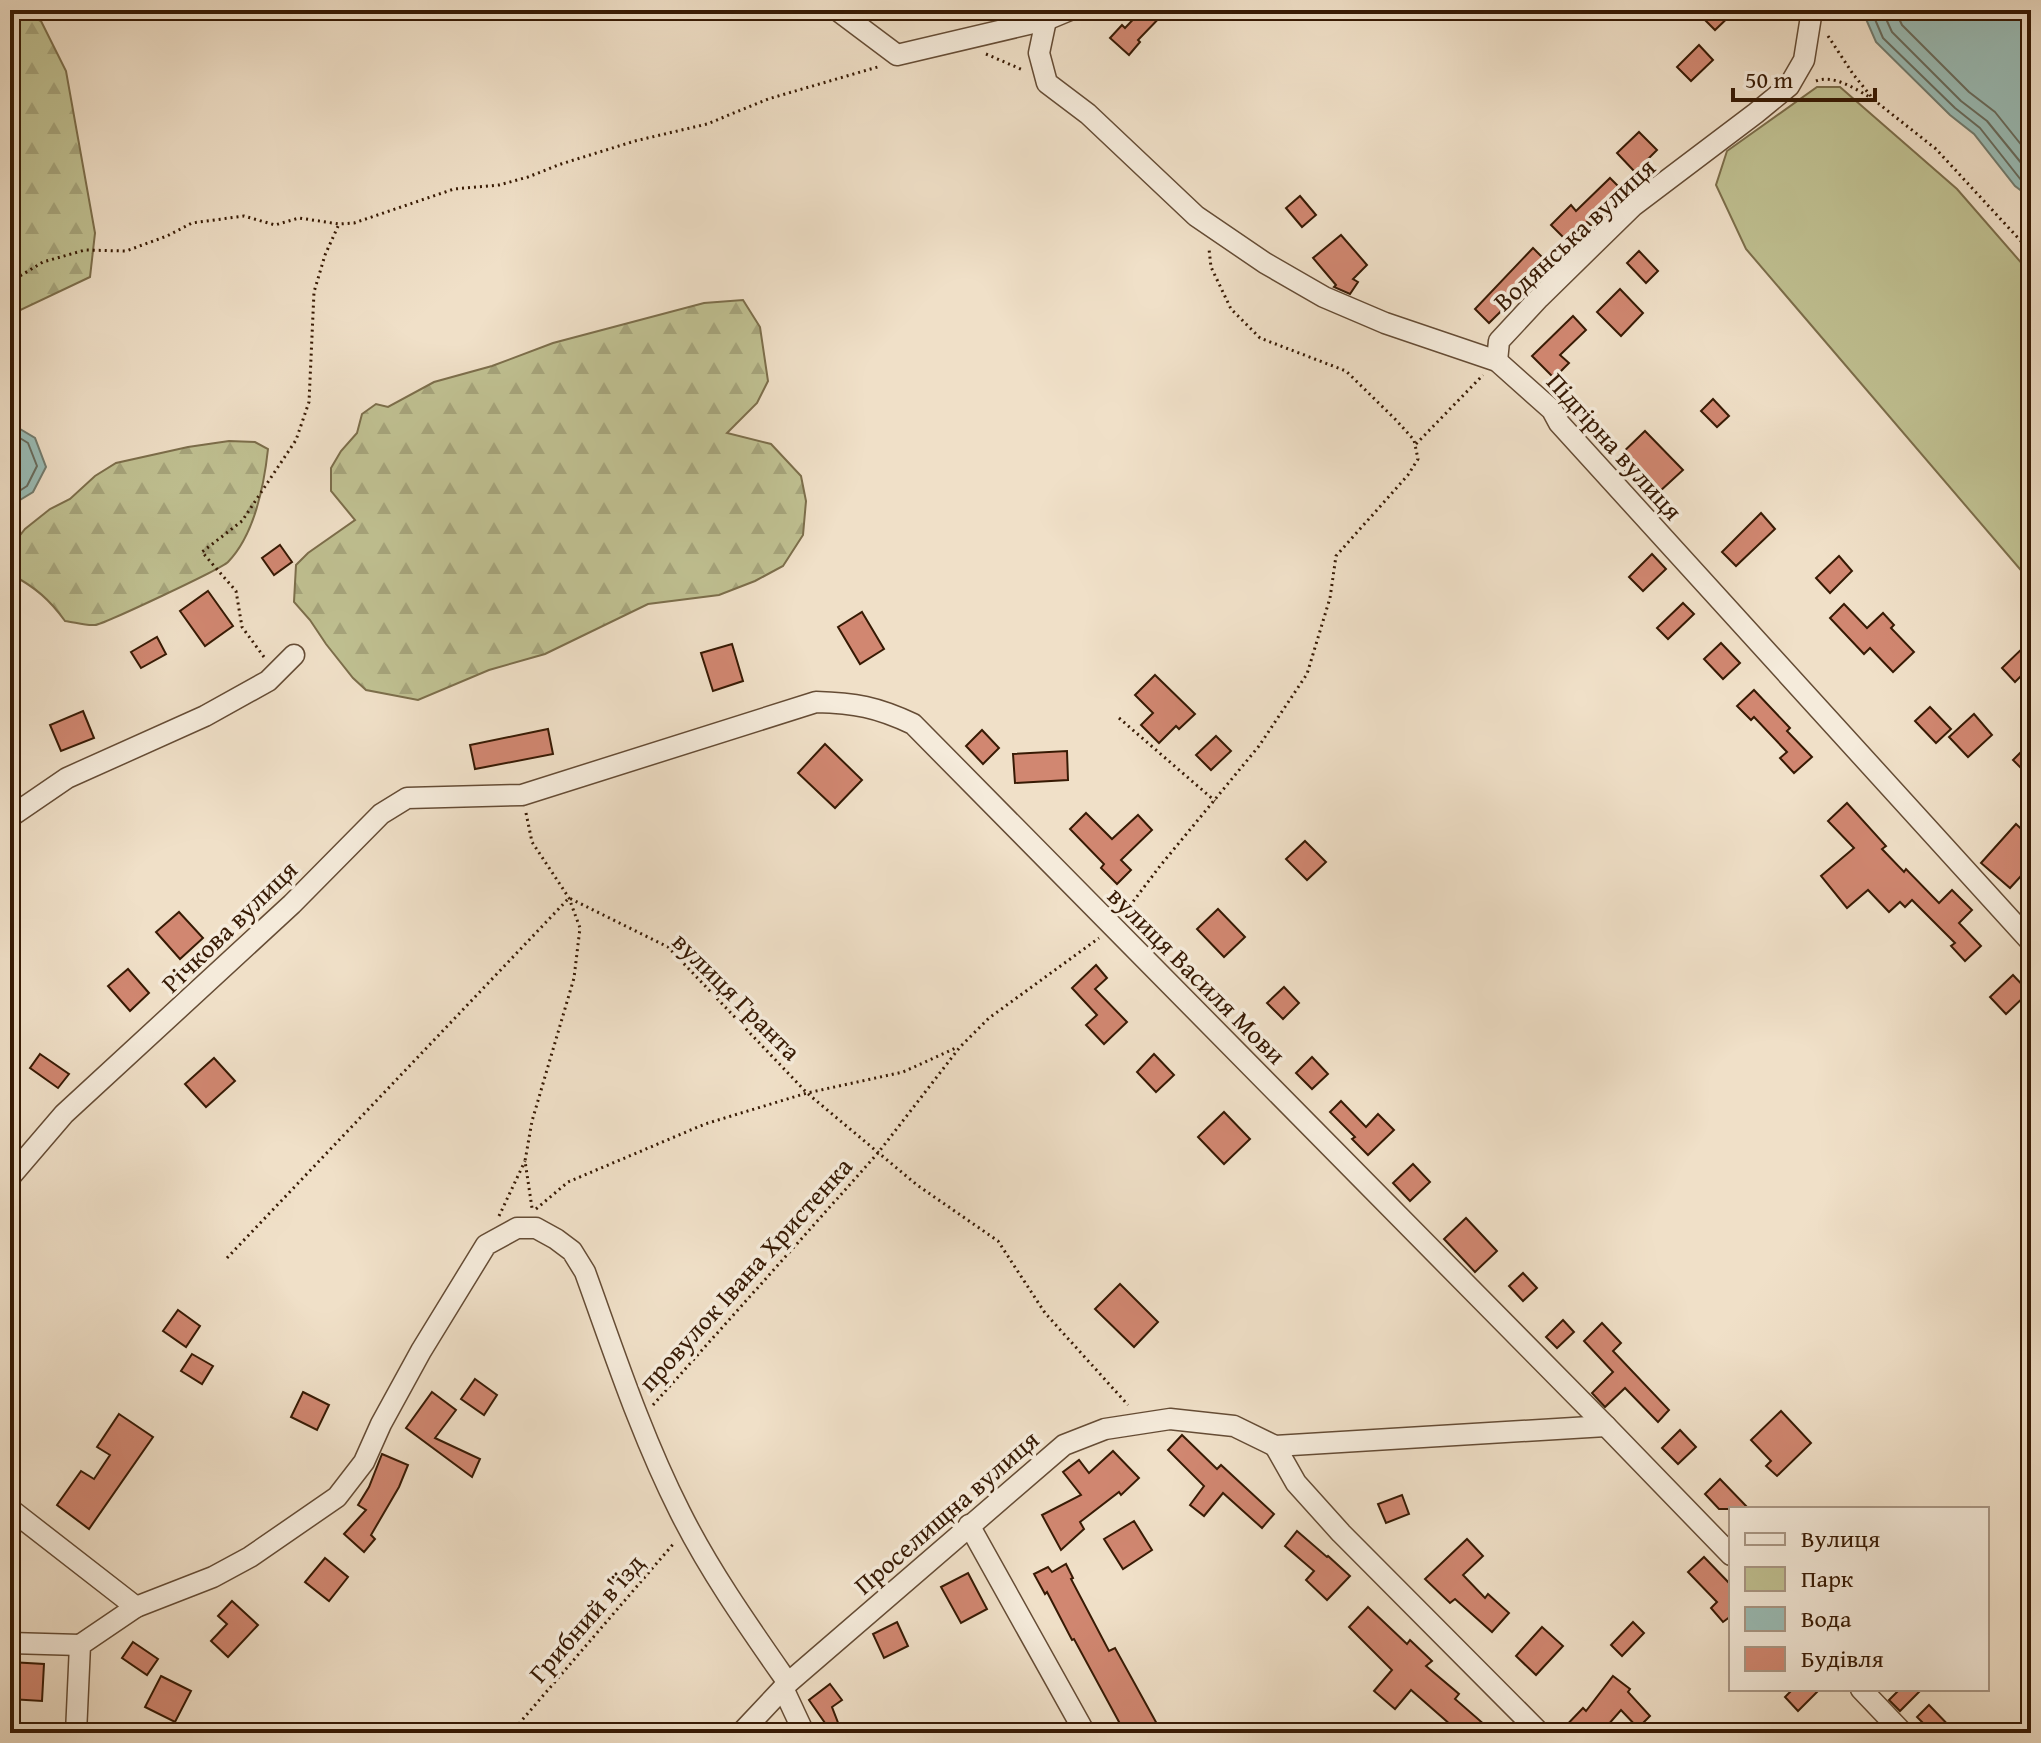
<svg xmlns="http://www.w3.org/2000/svg" width="2041" height="1743" font-family="'Gentium Book Plus',serif">
  <defs>
    <pattern id="forest-firs" width="22" height="20" patternUnits="userSpaceOnUse" patternTransform="scale(2)"><rect width="22" height="20" fill="#c0c192"/><path d="M5 1l3.5 6h-7zM16 11l3.5 6h-7z" fill="#a6a57c"/></pattern>
  </defs>
  <rect width="100%" height="100%" fill="#f0e0c8"/>
  <filter id="stains"><feTurbulence type="fractalNoise" baseFrequency=".0025" numOctaves="4"/><feColorMatrix values="0 0 0 0 .2 0 0 0 0 .09 0 0 0 0 .02 0 0 0 .5 -.17"/></filter>
  <radialGradient id="worn" r=".72"><stop offset=".6" stop-color="#630" stop-opacity="0"/><stop offset="1" stop-color="#630" stop-opacity=".3"/></radialGradient>
  <g fill="url(#forest-firs)" stroke="#7c6e4b" stroke-width="2">
    <path d="M10 10H16L41 21 66 71 95 233 90 277 10 315Z"/>
    <path d="M743 300 760 327 768 381 757 403 727 433 771 444 801 476 806 501 803 535 783 566 755 581 719 595 648 604 545 654 489 670 418 700 366 690 353 678 326 644 310 620 294 602 296 565 308 553 355 520 331 491V468L341 451 357 433 362 414 376 404 388 407 434 382 492 366 553 343 704 303Z"/>
    <path d="M229 441 255 442 268 449C264 486 255 534 228 562 221 569 104 624 95 625 86 626 74 622 65 621 50 600 35 587 12 575L10 548 25 529 50 509 70 499 95 476 116 463 188 447Z"/>
  </g>
  <path fill="#c0c192" stroke="#7c6e4b" stroke-width="2" d="M1817 87H1840L1957 189 2031 274V582L1746 249 1716 185 1727 151Z"/>
  <g fill="#9abdb7" stroke="#727c6f" stroke-width="2">
    <path d="M1862 10H2031V198L2015 186 1974 134 1950 115 1876 42Z"/>
    <path d="M10 423 35 438 46 467 33 492 10 506Z"/>
  </g>
  <g fill="none" stroke-linecap="round" stroke-linejoin="round">
    <g stroke="#686c5e" stroke-width="2">
      <path d="M1871 10 1883 38 1955 108 1980 128 2021 180 2031 188"/>
      <path d="M1882 10 1892 32 1961 101 1987 121 2031 175"/>
      <path d="M1895 10 1902 25 1969 92 1995 112 2031 157"/>
      <path d="M10 432 28 443 37 466 27 486 10 497"/>
    </g>
  </g>
  <g fill="#d18771" stroke="#371a04" stroke-width="2">
    <path d="M1142 10H1167L1138 40 1140 42 1129 55 1110 38 1122 25 1125 28Z"/>
    <path d="M1695 10H1736L1715 30Z"/>
    <path d="M1699 45 1713 60 1691 81 1677 67Z"/>
    <path d="M1639 132 1657 150 1635 172 1617 153Z"/>
    <path d="M1610 178 1621 189 1587 222 1591 225 1571 245 1551 225 1571 205 1576 211Z"/>
    <path d="M1300 196 1316 215 1302 227 1286 208Z"/>
    <path d="M1341 235 1367 265 1353 279 1358 282 1350 294 1334 287 1336 285 1313 258Z"/>
    <path d="M1533 248 1549 264 1489 323 1475 309Z"/>
    <path d="M1639 251 1658 271 1646 283 1627 263Z"/>
    <path d="M1620 289 1643 313 1621 336 1597 312Z"/>
    <path d="M1573 316 1586 330 1560 355 1569 363 1554 378 1532 356Z"/>
    <path d="M1713 399 1729 416 1717 427 1701 411Z"/>
    <path d="M1645 431 1683 470 1659 492 1633 465 1625 472 1614 461Z"/>
    <path d="M1761 513 1775 529 1736 566 1722 552Z"/>
    <path d="M280 545 292 562 274 575 262 558Z"/>
    <path d="M1652 554 1666 569 1643 591 1629 577Z"/>
    <path d="M1839 556 1852 571 1830 593 1816 578Z"/>
    <path d="M208 591 233 626 205 646 180 611Z"/>
    <path d="M1683 603 1694 614 1668 639 1657 628Z"/>
    <path d="M1844 604 1867 628 1883 613 1894 625 1891 628 1914 652 1893 672 1870 648 1864 654 1830 618Z"/>
    <path d="M862 612 884 649 860 664 838 627Z"/>
    <path d="M157 637 166 654 141 668 131 652Z"/>
    <path d="M2031 640V666L2015 682 2002 668Z"/>
    <path d="M1721 643 1740 663 1723 679 1704 659Z"/>
    <path d="M732 644 743 681 713 691 701 653Z"/>
    <path d="M1155 675 1195 714 1179 729 1176 726 1159 743 1141 725 1153 713 1135 695Z"/>
    <path d="M1754 690 1790 728 1787 731 1812 757 1794 773 1780 758 1787 752 1754 717 1751 720 1737 706Z"/>
    <path d="M1930 707 1951 729 1936 743 1915 721Z"/>
    <path d="M83 711 94 738 61 751 50 725Z"/>
    <path d="M1974 714 1992 735 1968 757 1949 737Z"/>
    <path d="M548 729 553 754 475 769 470 745Z"/>
    <path d="M982 730 999 748 983 764 966 746Z"/>
    <path d="M1216 736 1231 751 1211 770 1196 755Z"/>
    <path d="M2031 742V778L2013 760Z"/>
    <path d="M825 744 862 780 835 808 798 773Z"/>
    <path d="M1067 751 1068 780 1015 783 1013 754Z"/>
    <path d="M1847 803 1886 846 1882 849 1904 872 1906 869 1939 903 1952 890 1972 910 1959 923 1981 946 1965 961 1951 946 1955 943 1912 900 1905 907 1900 902 1889 912 1868 890 1847 908 1821 876 1854 848 1828 821Z"/>
    <path d="M1086 813 1112 839 1138 815 1152 830 1121 860 1131 870 1117 884 1101 868 1104 864 1070 829Z"/>
    <path d="M2016 824 2031 838V865L2010 888 1981 863Z"/>
    <path d="M1305 841 1326 862 1307 880 1286 859Z"/>
    <path d="M1218 909 1245 937 1224 957 1197 929Z"/>
    <path d="M179 912 203 938 180 959 156 932Z"/>
    <path d="M1096 965 1107 978 1095 989 1127 1022 1104 1044 1086 1025 1097 1015 1072 988Z"/>
    <path d="M128 969 149 993 130 1011 108 986Z"/>
    <path d="M2013 975 2029 992 2006 1014 1990 997Z"/>
    <path d="M1284 987 1299 1003 1283 1019 1267 1003Z"/>
    <path d="M40 1054 69 1074 58 1088 30 1068Z"/>
    <path d="M1154 1054 1174 1075 1156 1092 1137 1072Z"/>
    <path d="M1312 1057 1328 1074 1312 1089 1296 1073Z"/>
    <path d="M214 1058 235 1081 206 1107 185 1084Z"/>
    <path d="M1341 1101 1366 1127 1378 1114 1394 1130 1368 1155 1352 1139 1355 1137 1330 1112Z"/>
    <path d="M1224 1112 1250 1139 1224 1164 1198 1137Z"/>
    <path d="M1413 1164 1430 1182 1410 1201 1393 1183Z"/>
    <path d="M1466 1218 1497 1251 1475 1272 1444 1239Z"/>
    <path d="M1523 1273 1537 1288 1523 1301 1509 1286Z"/>
    <path d="M1120 1284 1158 1322 1134 1347 1095 1309Z"/>
    <path d="M178 1310 200 1326 186 1347 163 1331Z"/>
    <path d="M1563 1320 1574 1332 1557 1348 1546 1337Z"/>
    <path d="M1602 1323 1621 1343 1613 1351 1669 1410 1658 1422 1625 1388 1605 1407 1592 1393 1613 1372 1584 1341Z"/>
    <path d="M192 1354 213 1366 202 1384 181 1371Z"/>
    <path d="M475 1379 497 1395 484 1415 461 1399Z"/>
    <path d="M303 1392 329 1405 317 1430 291 1417Z"/>
    <path d="M432 1392 456 1410 435 1438 480 1459 472 1477 406 1428Z"/>
    <path d="M1781 1411 1811 1443 1777 1476 1766 1466 1771 1461 1751 1440Z"/>
    <path d="M119 1414 153 1437 89 1529 57 1505 81 1471 94 1479 110 1455 97 1447Z"/>
    <path d="M1680 1430 1696 1447 1678 1464 1662 1448Z"/>
    <path d="M1182 1435 1217 1469 1221 1465 1274 1514 1262 1528 1223 1493 1204 1516 1190 1505 1204 1486 1168 1450Z"/>
    <path d="M1113 1451 1139 1478 1121 1495 1119 1492 1080 1522 1084 1529 1061 1550 1042 1515 1081 1495 1063 1472 1079 1460 1089 1473Z"/>
    <path d="M382 1454 408 1465 399 1487 371 1535 375 1539 364 1552 344 1534 366 1510 358 1505 369 1487Z"/>
    <path d="M1720 1479 1749 1509H1719L1705 1494Z"/>
    <path d="M1402 1495 1409 1514 1386 1523 1378 1504Z"/>
    <path d="M1134 1521 1152 1550 1123 1569 1104 1539Z"/>
    <path d="M1297 1531 1327 1557 1328 1556 1350 1576 1327 1600 1306 1580 1314 1571 1285 1546Z"/>
    <path d="M1467 1539 1483 1556 1463 1575 1485 1598 1488 1594 1509 1613 1492 1632 1455 1599 1450 1603 1425 1579Z"/>
    <path d="M1704 1557 1731 1585V1616L1723 1622 1711 1608 1717 1602 1688 1572Z"/>
    <path d="M325 1558 348 1577 329 1601 305 1582Z"/>
    <path d="M1066 1564 1073 1578 1071 1579 1109 1651 1115 1648 1162 1733H1125L1074 1639 1072 1640 1047 1592 1045 1594 1034 1574 1048 1567 1052 1572Z"/>
    <path d="M968 1573 987 1609 961 1623 941 1587Z"/>
    <path d="M232 1601 258 1625 228 1657 211 1641 227 1624 218 1616Z"/>
    <path d="M1368 1607 1407 1644 1410 1640 1432 1661 1426 1666 1459 1694 1455 1699 1494 1733H1460L1411 1690 1395 1709 1374 1691 1392 1670 1349 1627Z"/>
    <path d="M897 1622 908 1646 884 1658 873 1634Z"/>
    <path d="M1633 1622 1644 1633 1622 1656 1611 1645Z"/>
    <path d="M1542 1627 1563 1646 1536 1675 1516 1656Z"/>
    <path d="M133 1642 158 1659 147 1675 122 1658Z"/>
    <path d="M10 1662 44 1664 42 1701 10 1699Z"/>
    <path d="M161 1676 191 1691 175 1722 145 1707Z"/>
    <path d="M1613 1676 1630 1689 1628 1692 1650 1716 1638 1728 1621 1710 1601 1733H1559L1583 1708 1586 1711Z"/>
    <path d="M830 1684 842 1700 832 1707 842 1733H832L809 1700Z"/>
    <path d="M1793 1689H1820L1798 1711 1785 1697Z"/>
    <path d="M1900 1689H1922L1900 1711 1889 1700Z"/>
    <path d="M1929 1705 1956 1733H1933L1917 1717Z"/>
  </g>
  <g fill="none" stroke-linecap="round" stroke-linejoin="round">
    <defs>
      <g id="street">
        <path d="M837 10 897 55 1046 20 1070 10"/>
        <path d="M1046 20 1039 53 1047 83 1088 114 1196 216 1265 263 1324 297 1385 323 1497 361 1552 410 1559 423 2031 942"/>
        <path d="M1497 361 1499 341 1539 298 1633 206 1756 113 1789 86 1804 60 1812 10"/>
        <path d="M10 817 67 778 205 716 268 681 294 655"/>
        <path d="M10 1177 64 1114 292 904 381 814 407 798 522 795 816 702C855 703 877 707 913 724L1606 1426 1731 1555"/>
        <path d="M1275 1446 1296 1483 1341 1533 1540 1733"/>
        <path d="M10 1509 136 1607"/>
        <path d="M969 1525 1085 1733"/>
        <path d="M10 1643 80 1645"/>
        <path d="M783 1688 804 1733"/>
        <path d="M1861 1689 1903 1733"/>
        <path d="M76 1733 80 1645 136 1607 213 1577 250 1557 337 1497 364 1462 381 1424 421 1351 486 1245 517 1228H536L556 1239 572 1251 585 1272C614 1352 641 1435 680 1512 710 1572 749 1627 788 1683"/>
        <path d="M741 1733 788 1683 1064 1445 1105 1429 1170 1419 1234 1426 1275 1446 1606 1426"/>
      </g>
    </defs>
    <use href="#street" stroke="#654c35" stroke-width="23"/>
    <g stroke="#371a04" stroke-width="3" stroke-dasharray="2 4" stroke-linecap="butt">
      <path d="M1828 36 1853 74 1874 100 1936 149 2031 252"/>
      <path d="M986 54 1023 70"/>
      <path d="M1816 81C1833 74 1856 89 1871 98"/>
      <path d="M10 282 43 262 85 250 126 251 167 236 192 223 244 216 275 225 299 218 339 224 354 223 454 189 499 185 528 177 561 164 635 141 707 124 768 99 881 66"/>
      <path d="M1416 444 1483 375"/>
      <path d="M264 657 242 627 236 591 202 552 242 521 296 440 309 402 314 292 325 255 339 224"/>
      <path d="M1119 718 1215 801"/>
      <path d="M526 813 532 842 569 898 580 928 574 978 532 1121 525 1161 532 1208"/>
      <path d="M1126 911 1160 866 1259 746 1307 674 1330 598 1336 556 1408 475 1418 459 1414 440 1396 420 1346 371 1260 338 1231 309 1211 267 1209 249"/>
      <path d="M536 1209 568 1182 705 1124 807 1093 903 1072 958 1047"/>
      <path d="M499 1216 525 1161"/>
      <path d="M227 1258 569 898 668 947 807 1093 917 1185 998 1241 1045 1313 1128 1405"/>
      <path d="M653 1405 878 1153 960 1047 989 1018 1099 938"/>
      <path d="M511 1733 675 1542"/>
    </g>
    <use href="#street" stroke="#f5ebdb" stroke-width="20"/>
  </g>
  <g text-anchor="middle" dominant-baseline="central" stroke-width="7" stroke-linejoin="round" paint-order="stroke">
    <g font-size="26" fill="#371a04" stroke="#f5ebdb">
      <text transform="translate(1574 234) rotate(-43)">Водянська вулиця</text>
      <text transform="translate(1615 446) rotate(48)">Підгірна вулиця</text>
      <text transform="translate(229 926) rotate(-44)">Річкова вулиця</text>
      <text transform="translate(1197 975) rotate(45)">вулиця Василя Мови</text>
      <text transform="translate(737 996) rotate(45)">вулиця Гранта</text>
      <text transform="translate(745 1274) rotate(-48)">провулок Івана Христенка</text>
      <text transform="translate(946 1512) rotate(-41)">Проселищна вулиця</text>
      <text transform="translate(586 1618) rotate(-49)">Грибний в'їзд</text>
    </g>
  </g>
  <rect width="2041" height="1743" fill="none" stroke="#f0e0c8" stroke-width="40"/>
  <rect x="12" y="12" width="2017" height="1719" fill="none" stroke="#371a04" stroke-width="4"/>
  <rect x="20" y="20" width="2001" height="1703" fill="none" stroke="#371a04" stroke-width="2"/>
  <rect x="1729" y="1507" width="260" height="184" fill="#f5ebdb" stroke="#a99785" stroke-width="2"/>
  <rect x="1745" y="1533" width="40" height="12" fill="#f5ebdb" stroke="#a99785" stroke-width="2"/>
  <text x="1801" y="1547" font-size="24" fill="#371a04">Вулиця</text>
  <rect x="1745" y="1567" width="40" height="24" fill="#c0c192" stroke="#a99785" stroke-width="2"/>
  <text x="1801" y="1587" font-size="24" fill="#371a04">Парк</text>
  <rect x="1745" y="1607" width="40" height="24" fill="#9abdb7" stroke="#a99785" stroke-width="2"/>
  <text x="1801" y="1627" font-size="24" fill="#371a04">Вода</text>
  <rect x="1745" y="1647" width="40" height="24" fill="#d18771" stroke="#a99785" stroke-width="2"/>
  <text x="1801" y="1667" font-size="24" fill="#371a04">Будівля</text>
  <path d="M1733 88v12h142v-12" fill="none" stroke="#371a04" stroke-width="4"/>
  <text x="1745" y="88" font-size="24" fill="#371a04" stroke="#f5ebdb" stroke-width="6" paint-order="stroke">50 m</text>
  <rect width="100%" height="100%" filter="url(#stains)"/>
  <rect width="100%" height="100%" fill="url(#worn)"/>
</svg>
